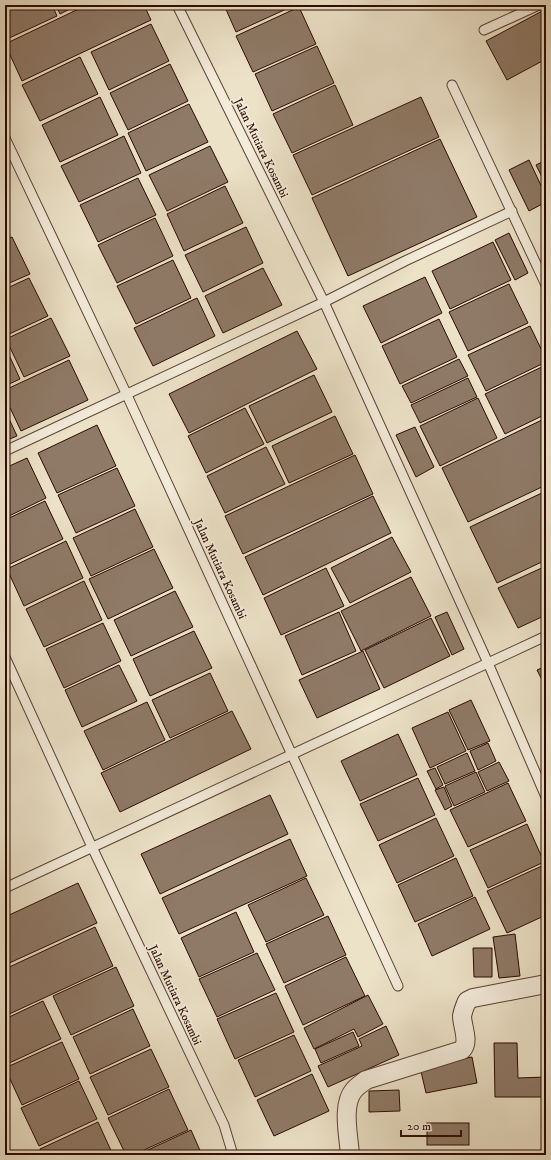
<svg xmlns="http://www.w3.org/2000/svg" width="551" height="1160" font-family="'IM FELL DW Pica',serif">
  <rect width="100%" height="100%" fill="#ece2c8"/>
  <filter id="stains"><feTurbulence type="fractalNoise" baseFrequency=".005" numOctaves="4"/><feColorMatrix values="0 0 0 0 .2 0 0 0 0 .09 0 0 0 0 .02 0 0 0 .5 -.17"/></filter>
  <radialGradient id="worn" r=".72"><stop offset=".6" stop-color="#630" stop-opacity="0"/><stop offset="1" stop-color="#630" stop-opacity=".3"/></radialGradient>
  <g fill="#8f7a68" stroke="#2b0a01">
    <path d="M5 5H52L57 16 5 40Z"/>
    <path d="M56 5H73L74 7 60 14Z"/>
    <path d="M87 5H144L151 20 22 81 5 44Z"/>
    <path d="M224 5H292L293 6 236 32Z"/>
    <path d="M299 7 316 44 253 72 236 36Z"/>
    <path d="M546 9V59L507 80 486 41Z"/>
    <path d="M151 24 169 61 109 90 91 52Z"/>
    <path d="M317 46 334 83 272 111 255 74Z"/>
    <path d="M80 57 98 94 40 121 22 85Z"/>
    <path d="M170 64 188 101 128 130 110 93Z"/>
    <path d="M335 85 353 125 292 153 273 114Z"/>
    <path d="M100 97 118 135 60 162 42 125Z"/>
    <path d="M421 97 439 137 312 195 293 155Z"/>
    <path d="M189 104 208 142 146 171 128 133Z"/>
    <path d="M124 136 141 173 79 202 61 166Z"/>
    <path d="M440 139 477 217 348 276 312 198Z"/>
    <path d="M210 146 228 182 167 211 149 175Z"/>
    <path d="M529 160 546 196V202L529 211 509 170Z"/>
    <path d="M546 160V185L536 165Z"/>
    <path d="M138 178 156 215 98 242 80 205Z"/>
    <path d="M225 186 243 223 184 251 167 214Z"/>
    <path d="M155 218 173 256 117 283 98 245Z"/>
    <path d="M5 226 10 236 5 238Z"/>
    <path d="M246 227 263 263 203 292 185 255Z"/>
    <path d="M509 233 528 273 515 280 495 240Z"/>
    <path d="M12 237 30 274 5 285V240Z"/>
    <path d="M493 242 511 280 450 309 432 271Z"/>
    <path d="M173 260 191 298 136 324 117 286Z"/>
    <path d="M263 268 282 305 223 333 205 296Z"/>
    <path d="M425 277 442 313 381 343 363 306Z"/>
    <path d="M29 278 48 316 5 336V289Z"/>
    <path d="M509 284 528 323 468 351 449 312Z"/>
    <path d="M197 298 215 336 153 366 134 328Z"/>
    <path d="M51 318 70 356 24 377 6 339Z"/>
    <path d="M439 319 457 357 400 384 382 346Z"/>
    <path d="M530 326 546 359V362L486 391 468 355Z"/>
    <path d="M297 331 317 369 189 433 169 394Z"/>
    <path d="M5 346 20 379 5 386Z"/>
    <path d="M459 359 468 376 411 403 402 386Z"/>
    <path d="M69 360 88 400 21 431 5 397V390Z"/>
    <path d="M546 365V414L505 434 485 394Z"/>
    <path d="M314 375 332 412 267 443 249 406Z"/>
    <path d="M468 378 477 397 420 423 411 405Z"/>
    <path d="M478 398 497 438 440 466 420 426Z"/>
    <path d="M245 408 264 444 206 473 188 436Z"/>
    <path d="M5 410 17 436 5 441Z"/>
    <path d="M335 416 353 454 289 483 272 446Z"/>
    <path d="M546 418V485L468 522 442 468Z"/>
    <path d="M97 425 116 466 57 493 38 453Z"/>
    <path d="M415 427 434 467 416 477 396 435Z"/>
    <path d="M266 447 285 484 225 513 207 476Z"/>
    <path d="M355 455 373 494 243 554 225 516Z"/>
    <path d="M27 458 46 498 5 518V468Z"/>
    <path d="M117 468 135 506 76 533 58 495Z"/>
    <path d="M546 491V560L497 583 470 527Z"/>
    <path d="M373 496 391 533 263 595 245 557Z"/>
    <path d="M45 501 63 539 6 566 5 563V520Z"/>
    <path d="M135 509 153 547 91 576 73 538Z"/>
    <path d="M392 537 411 572 350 603 331 568Z"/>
    <path d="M66 541 83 578 24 606 7 569Z"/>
    <path d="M154 549 173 588 108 619 89 579Z"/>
    <path d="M546 566V615L518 628 498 588Z"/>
    <path d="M326 568 344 606 281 635 264 598Z"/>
    <path d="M411 577 431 616 361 651 341 611Z"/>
    <path d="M84 581 102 620 44 647 26 609Z"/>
    <path d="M175 591 193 627 131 656 114 620Z"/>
    <path d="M339 612 356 651 302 675 285 636Z"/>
    <path d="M447 612 464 649 452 655 435 617Z"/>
    <path d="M431 618 450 656 384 688 365 650Z"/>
    <path d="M103 623 121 661 64 688 46 649Z"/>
    <path d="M194 631 212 668 150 696 133 659Z"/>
    <path d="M363 651 380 689 317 718 299 680Z"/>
    <path d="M119 665 137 701 82 727 65 690Z"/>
    <path d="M546 666V688L537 670Z"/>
    <path d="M210 673 228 711 170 738 152 700Z"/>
    <path d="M471 700 490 741 468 750 449 710Z"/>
    <path d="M147 702 165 740 103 770 84 731Z"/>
    <path d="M232 711 251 749 120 812 101 773Z"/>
    <path d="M448 712 466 751 430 768 412 728Z"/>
    <path d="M398 734 417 775 360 801 341 761Z"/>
    <path d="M488 743 496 761 478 770 470 751Z"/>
    <path d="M467 753 475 771 445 784 437 767Z"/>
    <path d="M499 762 509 781 487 791 478 772Z"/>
    <path d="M435 768 443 785 436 789 427 771Z"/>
    <path d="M476 772 485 792 454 806 445 786Z"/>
    <path d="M418 778 435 815 378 841 360 804Z"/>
    <path d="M508 783 526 821 468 847 450 810Z"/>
    <path d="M444 787 452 806 445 810 435 790Z"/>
    <path d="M270 795 288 834 160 894 141 854Z"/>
    <path d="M436 818 454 856 397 883 379 845Z"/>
    <path d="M527 824 544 862 488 888 470 850Z"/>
    <path d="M290 839 307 876 179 934 162 898Z"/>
    <path d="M456 858 473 896 415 922 398 885Z"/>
    <path d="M546 864V915L507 933 487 891Z"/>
    <path d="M306 878 324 915 266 942 248 905Z"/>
    <path d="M78 883 97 923 5 965V917Z"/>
    <path d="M475 897 490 929 432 956 418 924Z"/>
    <path d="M236 912 254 952 199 977 181 938Z"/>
    <path d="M328 916 346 955 284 983 266 944Z"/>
    <path d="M95 927 113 966 5 1016V969Z"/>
    <path d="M515 934 520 976 499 978 493 937Z"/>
    <path d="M473 948H492V977H474Z"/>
    <path d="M257 953 275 990 217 1017 199 979Z"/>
    <path d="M346 957 365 996 303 1025 285 986Z"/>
    <path d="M116 967 134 1006 71 1035 53 996Z"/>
    <path d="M276 993 294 1032 235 1059 217 1019Z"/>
    <path d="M368 995 383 1024 358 1037 354 1029 314 1049 304 1028Z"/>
    <path d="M43 1001 61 1039 5 1065V1019Z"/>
    <path d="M133 1009 150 1046 90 1074 73 1037Z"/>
    <path d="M386 1026 399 1055 328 1087 318 1066 362 1046 359 1039Z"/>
    <path d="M353 1032 359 1046 321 1063 315 1049Z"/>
    <path d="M294 1035 311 1071 255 1097 238 1060Z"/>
    <path d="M62 1042 79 1079 22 1105 5 1068Z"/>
    <path d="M494 1043H517L518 1078 546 1077V1097H495Z"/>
    <path d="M151 1049 169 1087 108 1115 90 1077Z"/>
    <path d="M472 1057 477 1083 426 1093 420 1067Z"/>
    <path d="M312 1074 329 1111 274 1136 257 1100Z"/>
    <path d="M79 1081 97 1119 39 1146 21 1108Z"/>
    <path d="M169 1089 188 1130 133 1155H126L108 1118Z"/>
    <path d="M399 1090 400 1111 369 1112V1091Z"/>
    <path d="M98 1122 113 1155H42L40 1149Z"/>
    <rect x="427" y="1123" width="42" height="22"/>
    <path d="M191 1130 202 1155H137Z"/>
  </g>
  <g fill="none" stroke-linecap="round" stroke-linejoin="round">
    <defs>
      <g id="service">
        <path d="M177 5 324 302 488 663 546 797"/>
        <path d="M484 30 539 5"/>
        <path d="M452 85 546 285"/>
        <path d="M5 138 126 393 398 986"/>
        <path d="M5 451 324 302 405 261 512 211"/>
        <path d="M5 657 92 847 224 1125 233 1155"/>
        <path d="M5 888 546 636"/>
      </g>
      <path id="minor" d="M350 1155C349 1137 341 1105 354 1090 357 1086 362 1083 366 1080L462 1050C470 1042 462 1026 462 1016 463 1010 465 1006 467 1001L473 998 546 984"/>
    </defs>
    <use href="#service" stroke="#5b4033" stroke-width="11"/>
    <use href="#minor" stroke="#5b4033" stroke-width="20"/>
    <use href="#service" stroke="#f3ecdb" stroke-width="9"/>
    <use href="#minor" stroke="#f3ecdb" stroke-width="18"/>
  </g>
  <g text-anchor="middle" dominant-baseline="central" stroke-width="3.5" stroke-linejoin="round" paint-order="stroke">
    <g font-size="12" fill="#2b0a01" stroke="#f3ecdb">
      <text transform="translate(261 148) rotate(64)">Jalan Mutiara Kosambi</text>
      <text transform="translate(220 569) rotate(65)">Jalan Mutiara Kosambi</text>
      <text transform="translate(175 995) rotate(65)">Jalan Mutiara Kosambi</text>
    </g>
  </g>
  <rect width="551" height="1160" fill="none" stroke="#ece2c8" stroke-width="20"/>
  <rect x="6" y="6" width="539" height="1148" fill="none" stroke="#2b0a01" stroke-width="2"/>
  <rect x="10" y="10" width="531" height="1140" fill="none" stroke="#2b0a01"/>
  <path d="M401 1130v6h60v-6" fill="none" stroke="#2b0a01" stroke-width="2"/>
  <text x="407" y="1130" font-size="12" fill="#2b0a01" stroke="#f3ecdb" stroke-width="3" paint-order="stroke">20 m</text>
  <rect width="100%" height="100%" filter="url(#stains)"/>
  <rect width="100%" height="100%" fill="url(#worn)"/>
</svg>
